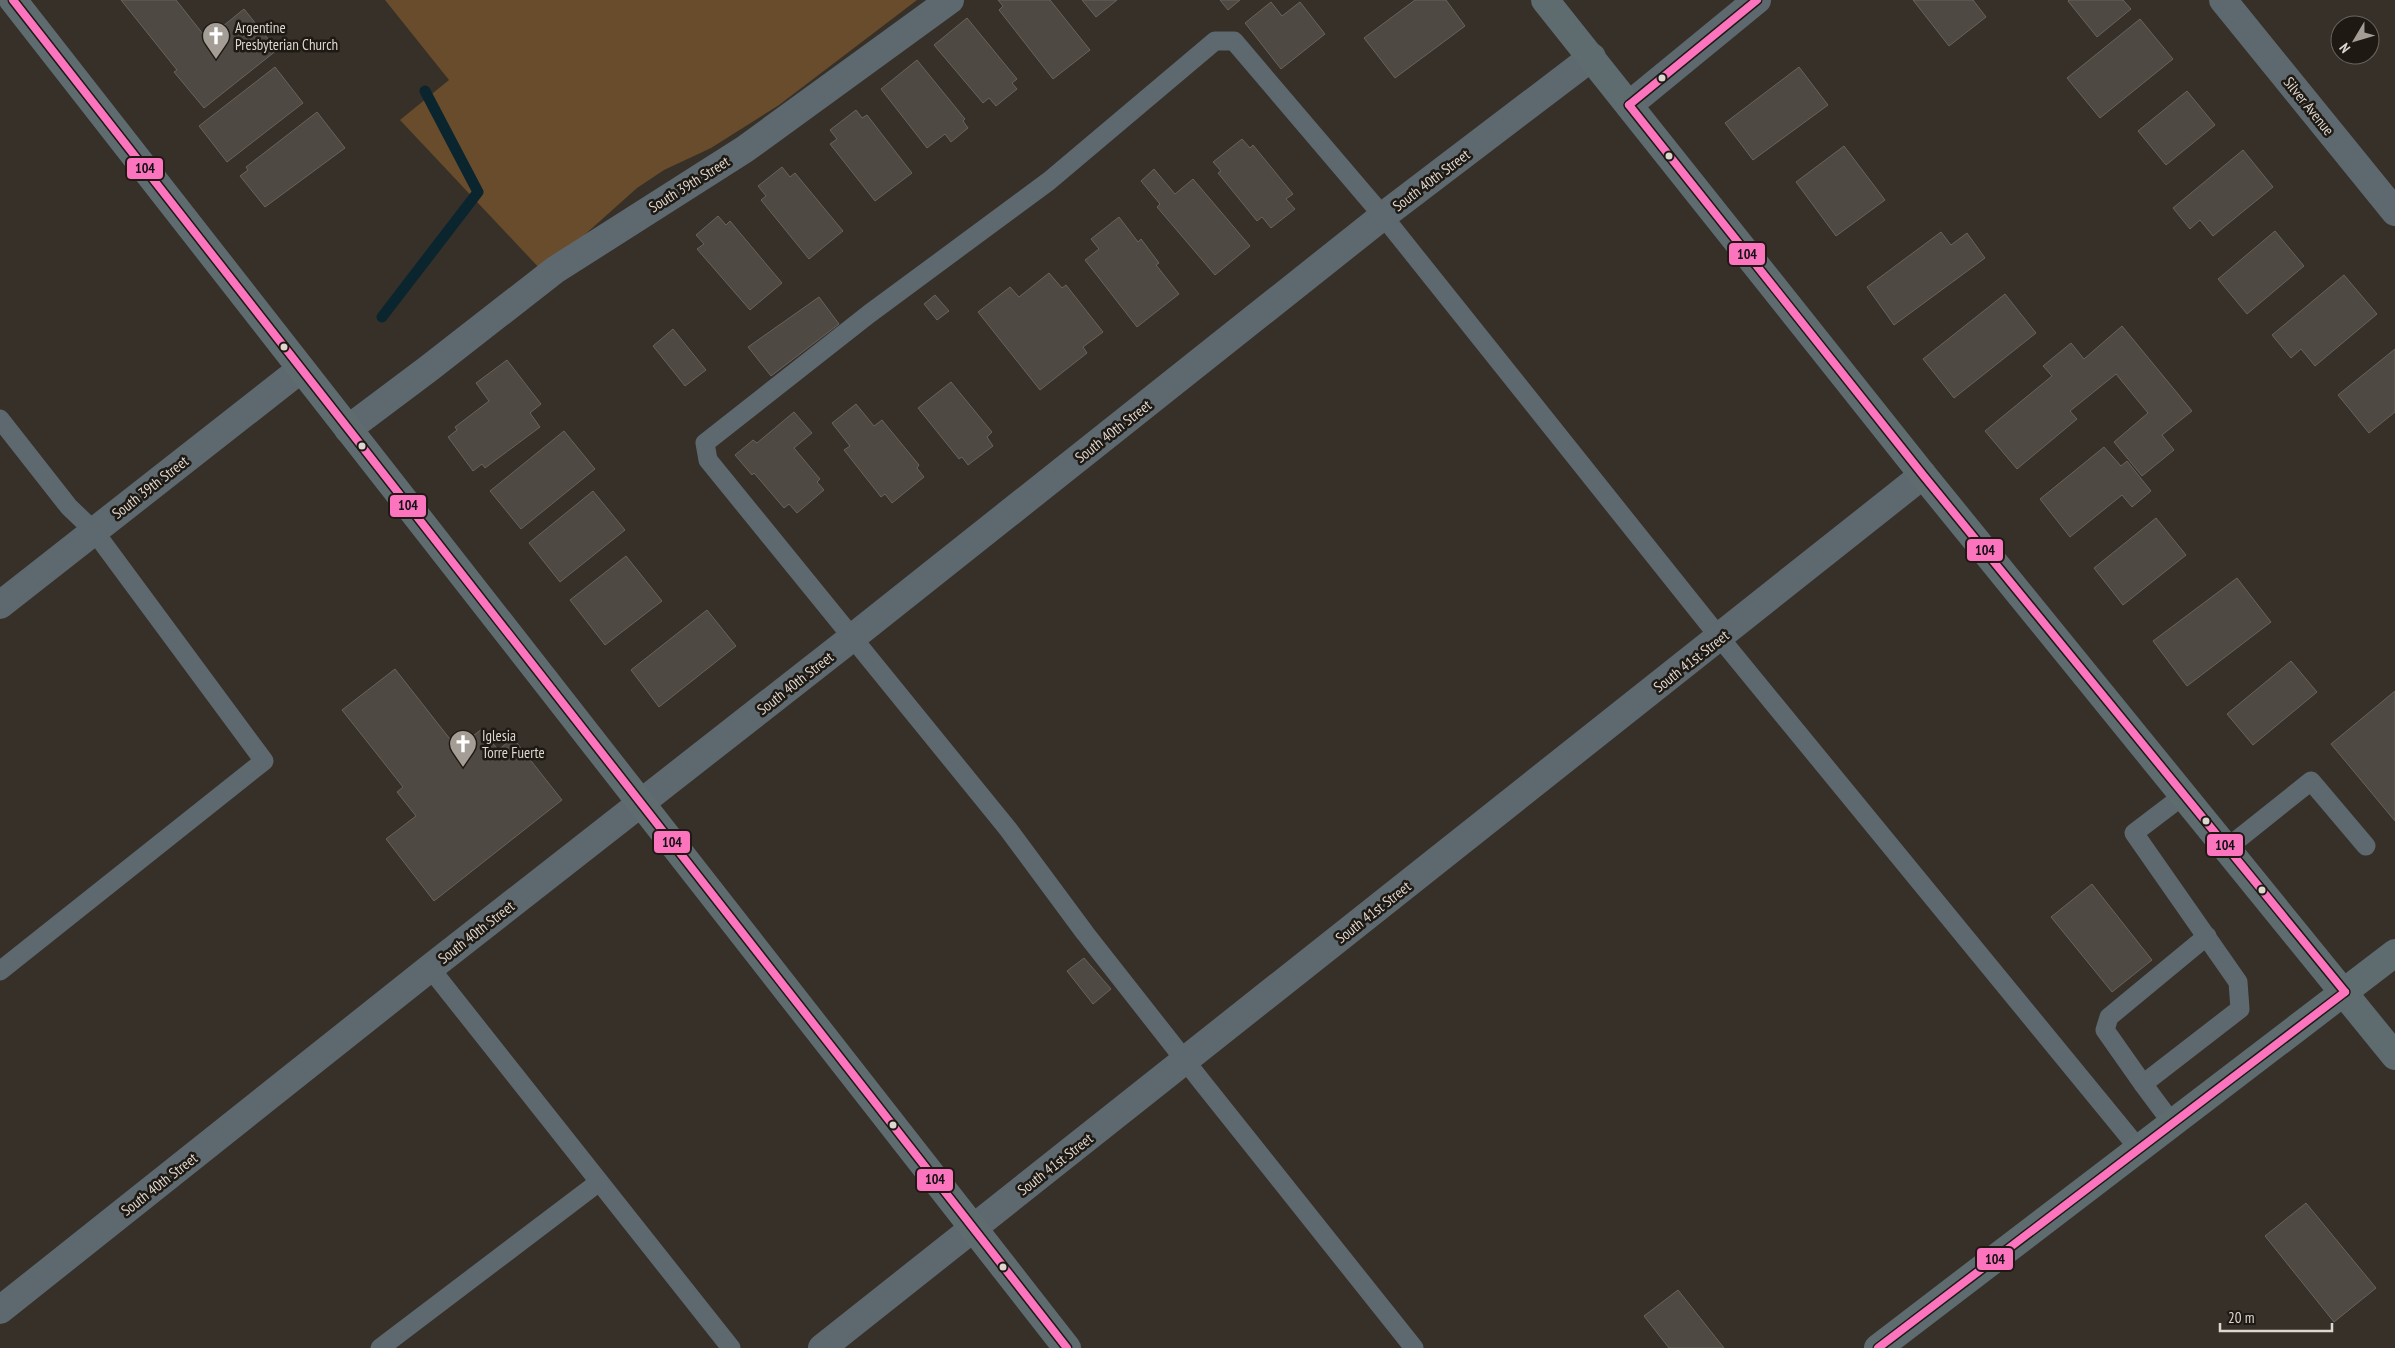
<svg xmlns="http://www.w3.org/2000/svg" width="2395" height="1348" font-family="'PT Sans Narrow',sans-serif">
  <rect width="100%" height="100%" fill="#363029"/>
  <path fill="#694c2b" d="M385 0H917L779 105 711 148 664 170 637 188 543 272 400 120 449 80Z"/>
  <g fill="none" stroke-linecap="round" stroke-linejoin="round">
    <path stroke="#0b252f" stroke-width="11" d="M382 317 478 192 425 91"/>
  </g>
  <g fill="#4e4943" stroke="#68635d">
    <path d="M121 0H176L207 39 244 9 277 50 204 108 174 72 177 70Z"/>
    <path d="M998 0H1050L1090 50 1053 79 999 10 1003 6Z"/>
    <path d="M1082 0H1117L1096 17Z"/>
    <path d="M1220 0H1240L1228 10Z"/>
    <path d="M1415 0H1446L1465 26 1395 78 1364 38Z"/>
    <path d="M1913 0H1973L1986 17 1949 46Z"/>
    <path d="M2069 0H2123L2131 9 2097 37 2068 1Z"/>
    <path d="M1271 2 1282 16 1300 2 1325 34 1281 69 1245 23Z"/>
    <path d="M967 18 1017 79 1012 83 1017 89 996 106 989 98 983 103 934 45Z"/>
    <path d="M2140 19 2173 59 2100 118 2067 78Z"/>
    <path d="M917 60 965 119 963 121 968 128 951 142 945 134 927 148 881 89Z"/>
    <path d="M275 67 303 103 227 162 199 126Z"/>
    <path d="M1799 67 1828 105 1753 160 1725 123Z"/>
    <path d="M2187 91 2215 125 2166 165 2138 131Z"/>
    <path d="M856 110 862 118 867 115 912 173 875 201 830 144 837 139 830 130Z"/>
    <path d="M317 112 345 148 265 207 240 176 248 170 246 167Z"/>
    <path d="M1242 139 1250 148 1253 145 1293 194 1286 199 1295 209 1271 228 1262 217 1257 221 1218 173 1221 171 1213 162Z"/>
    <path d="M1844 146 1885 200 1836 236 1796 182Z"/>
    <path d="M2243 150 2273 187 2213 236 2200 220 2190 229 2173 208Z"/>
    <path d="M782 167 790 177 795 173 843 231 809 259 761 200 766 196 758 186Z"/>
    <path d="M1154 169 1175 194 1193 179 1250 246 1215 275 1157 207 1160 204 1141 181Z"/>
    <path d="M718 216 726 225 730 221 782 283 750 310 697 249 704 244 696 235Z"/>
    <path d="M1119 217 1138 242 1141 239 1159 263 1156 265 1179 294 1137 327 1085 260 1099 249 1091 239Z"/>
    <path d="M2275 231 2304 266 2247 314 2218 279Z"/>
    <path d="M1941 232 1951 245 1967 233 1985 258 1894 325 1867 287Z"/>
    <path d="M1049 273 1062 288 1066 285 1103 332 1083 347 1087 353 1040 390 978 312 1010 287 1019 297Z"/>
    <path d="M2344 275 2377 314 2315 366 2301 349 2291 358 2272 335Z"/>
    <path d="M2005 294 2036 333 1954 398 1923 359Z"/>
    <path d="M935 295 949 311 937 320 924 304Z"/>
    <path d="M819 297 839 324 771 376 748 347Z"/>
    <path d="M2122 326 2192 411 2162 435 2174 450 2142 476 2114 442 2148 413 2116 374 2070 411 2077 419 2017 469 1985 431 2052 376 2043 366 2071 343 2084 359Z"/>
    <path d="M673 329 706 370 685 386 653 346Z"/>
    <path d="M2395 349V412L2369 433 2338 395Z"/>
    <path d="M507 360 541 404 530 413 540 427 485 468 482 464 473 471 448 437 457 430 455 427 489 401 476 383Z"/>
    <path d="M951 382 992 432 987 437 993 446 968 465 962 457 959 459 918 408Z"/>
    <path d="M856 404 874 426 882 420 919 465 917 468 924 477 892 503 885 494 881 497 844 450 850 446 832 423Z"/>
    <path d="M794 412 812 433 794 448 820 479 817 482 824 490 797 513 789 504 784 508 754 473 752 475 735 455 753 440 757 443Z"/>
    <path d="M564 431 595 469 521 529 490 491Z"/>
    <path d="M2104 447 2121 466 2127 461 2151 491 2132 507 2122 495 2070 537 2040 499Z"/>
    <path d="M593 491 625 530 560 582 529 543Z"/>
    <path d="M2156 518 2186 555 2123 605 2094 568Z"/>
    <path d="M626 556 662 601 605 645 570 600Z"/>
    <path d="M2237 578 2271 622 2187 686 2153 641Z"/>
    <path d="M707 610 736 646 659 707 631 670Z"/>
    <path d="M2291 661 2317 692 2253 745 2227 714Z"/>
    <path d="M395 669 457 748 482 729 498 750 513 738 562 800 434 901 386 839 416 816 397 792 403 787 342 710Z"/>
    <path d="M2395 691V821L2331 744Z"/>
    <path d="M2092 884 2152 960 2112 992 2051 917Z"/>
    <path d="M1084 958 1111 989 1093 1004 1067 971Z"/>
    <path d="M2306 1203 2376 1288 2334 1322 2265 1236Z"/>
    <path d="M1678 1290 1724 1348H1669L1644 1316Z"/>
  </g>
  <g fill="none" stroke-linecap="round" stroke-linejoin="round">
    <g stroke="#5d696e" stroke-width="19">
      <path d="M0 419 69 507 94 531 264 761 0 971"/>
      <path d="M2184 795 2134 833 2238 982 2240 1009 2143 1084 2105 1030 2109 1017 2207 936"/>
      <path d="M2227 848 2311 781 2366 846"/>
      <path d="M430 968 731 1348"/>
      <path d="M2143 1084 2172 1123"/>
      <path d="M380 1348 599 1182"/>
      <path d="M1414 1348 1202 1082 1085 933 1008 829 708 460 705 443 869 314 1049 181 1215 41H1234L1383 216 1720 638 2139 1149"/>
    </g>
    <g stroke="#5d696e" stroke-width="28">
      <path d="M2223 0 2395 212"/>
      <path d="M1629 105 1757 0"/>
      <path d="M348 429 428 369 555 270 745 149 950 0"/>
      <path d="M0 605 301 369"/>
      <path d="M0 1310 430 968 853 637 1383 216 1592 57"/>
      <path d="M822 1348 1923 475"/>
    </g>
    <g stroke="#5e6b6f" stroke-width="28">
      <path d="M13 0 1067 1348"/>
      <path d="M1545 0 1923 475 2395 1056"/>
      <path d="M1878 1348 2395 953"/>
    </g>
    <defs>
      <g id="bus-1">
        <path d="M13 0 1067 1348"/>
        <path d="M1629 105 1923 475 2345 992"/>
        <path d="M1629 105 1757 0"/>
        <path d="M1878 1348 2345 992"/>
      </g>
    </defs>
    <use href="#bus-1" stroke="#1e1913" stroke-width="11"/>
    <use href="#bus-1" stroke="#fc73be" stroke-width="8"/>
  </g>
  <defs>
    <symbol id="church-pin" viewBox="-11 -11 22 30"><path d="M0 17L-7.5 6A9.5 9.5 0 1 1 7.5 6Z" fill="#a39d96" stroke="#1e1913"/><path d="M-1.2-6h2.4v3.5h3.3v2.4h-3.3V6h-2.4V-.1h-3.3v-2.4h3.3Z" fill="#fff"/></symbol>
  </defs>
  <g fill-rule="evenodd">
    <use href="#church-pin" x="200" y="20" width="32" height="43"/>
    <use href="#church-pin" x="447" y="728" width="32" height="43"/>
  </g>
  <g fill="#ded7d0" stroke="#1e1913" stroke-width="2">
    <circle cx="1662" cy="78" r="4.5"/>
    <circle cx="1669" cy="156" r="4.5"/>
    <circle cx="284" cy="347" r="4.5"/>
    <circle cx="362" cy="446" r="4.5"/>
    <circle cx="2206" cy="821" r="4.5"/>
    <circle cx="2262" cy="890" r="4.5"/>
    <circle cx="893" cy="1125" r="4.5"/>
    <circle cx="1003" cy="1267" r="4.5"/>
  </g>
  <g text-anchor="middle" dominant-baseline="central" stroke-width="5" stroke-linejoin="round" paint-order="stroke">
    <g font-size="15" fill="#ded7d0" stroke="#1e1913" text-anchor="start">
      <text x="235" y="27">Argentine<tspan x="235" dy="17">Presbyterian Church</tspan></text>
      <text x="482" y="735">Iglesia<tspan x="482" dy="17">Torre Fuerte</tspan></text>
    </g>
    <g font-size="15" fill="#ded7d0" stroke="#1e1913">
      <text transform="translate(2309 106) rotate(51)">Silver Avenue</text>
      <text transform="translate(1431 180) rotate(-37)">South 40th Street</text>
      <text transform="translate(689 184) rotate(-32)">South 39th Street</text>
      <text transform="translate(1113 431) rotate(-38)">South 40th Street</text>
      <text transform="translate(150 487) rotate(-38)">South 39th Street</text>
      <text transform="translate(1691 661) rotate(-38)">South 41st Street</text>
      <text transform="translate(795 683) rotate(-38)">South 40th Street</text>
      <text transform="translate(1373 912) rotate(-38)">South 41st Street</text>
      <text transform="translate(476 932) rotate(-38)">South 40th Street</text>
      <text transform="translate(1055 1164) rotate(-38)">South 41st Street</text>
      <text transform="translate(159 1184) rotate(-38)">South 40th Street</text>
    </g>
  </g>
  <g stroke="#1e1913" stroke-width="2">
    <rect x="126" y="157" width="38" height="23" rx="5" fill="#fc73be"/>
    <rect x="1728" y="242" width="38" height="24" rx="5" fill="#fc73be"/>
    <rect x="389" y="494" width="38" height="24" rx="5" fill="#fc73be"/>
    <rect x="1966" y="538" width="38" height="24" rx="5" fill="#fc73be"/>
    <rect x="653" y="830" width="38" height="24" rx="5" fill="#fc73be"/>
    <rect x="2206" y="833" width="38" height="24" rx="5" fill="#fc73be"/>
    <rect x="916" y="1168" width="38" height="24" rx="5" fill="#fc73be"/>
    <rect x="1976" y="1247" width="38" height="24" rx="5" fill="#fc73be"/>
  </g>
  <g font-size="14" text-anchor="middle" font-weight="bold" fill="#111">
    <text x="145" y="173">104</text>
    <text x="1747" y="259">104</text>
    <text x="408" y="510">104</text>
    <text x="1985" y="555">104</text>
    <text x="672" y="847">104</text>
    <text x="2225" y="850">104</text>
    <text x="935" y="1184">104</text>
    <text x="1995" y="1264">104</text>
  </g>
  <g transform="translate(2355 40) rotate(232)"><circle r="24" fill="#1e1913" stroke="#6b655f"/>
  <path d="M0-4L9 19L0 12L-9 19Z" fill="#a39d96"/>
  <text y="-8" font-size="14" font-weight="bold" text-anchor="middle" fill="#ded7d0">N</text>
  </g>
  <path d="M2220 1323v8h112v-8" fill="none" stroke="#ded7d0" stroke-width="2.5"/>
  <text x="2228" y="1323" font-size="15" fill="#ded7d0" stroke="#1e1913" stroke-width="4" paint-order="stroke">20 m</text>
</svg>
